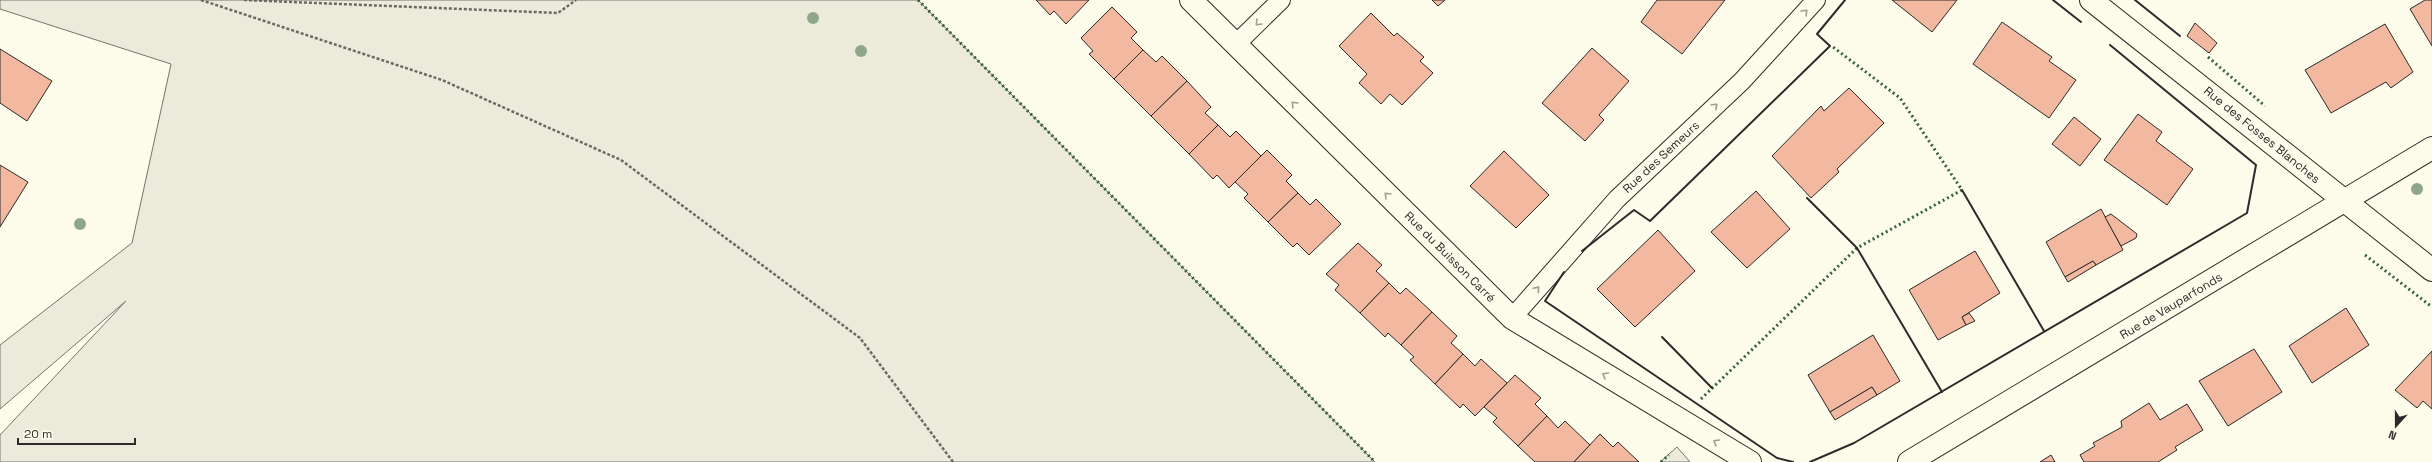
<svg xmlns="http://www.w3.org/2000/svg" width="2432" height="462" font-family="'Space Grotesk',sans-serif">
  <rect width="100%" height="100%" fill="#fdfbea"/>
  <g fill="#ecebdb" stroke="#74746e">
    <path d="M0 0H918L1375 462H0V435L126 301 0 409V345L132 243 171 64 0 9Z"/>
    <path d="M1677 447 1690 462H1660Z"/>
  </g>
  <g fill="#f2b8a0" stroke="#2b2b2b">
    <path d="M1036 0H1089L1066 24 1054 11 1050 15Z"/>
    <path d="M1432 0H1445L1438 6Z"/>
    <path d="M1657 0H1725L1682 54 1641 22Z"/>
    <path d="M1892 0H1957L1932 32Z"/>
    <path d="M2425 0H2432V46L2410 9Z"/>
    <path d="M1112 7 1137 32 1131 38 1143 50 1114 79 1089 54 1093 51 1081 38Z"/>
    <path d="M1371 13 1394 36 1397 33 1424 57 1420 61 1433 73 1402 105 1390 94 1381 104 1359 83 1367 74 1339 46Z"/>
    <path d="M2002 22 2052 57 2049 61 2076 80 2049 118 1973 64Z"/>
    <path d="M2195 23 2217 43 2209 53 2187 36Z"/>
    <path d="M2385 24 2413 72 2391 88 2386 82 2331 113 2305 70Z"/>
    <path d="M1592 48 1629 81 1599 115 1604 120 1585 141 1542 103Z"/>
    <path d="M0 49 52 81 27 121 0 103Z"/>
    <path d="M1143 50 1156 62 1162 56 1187 81 1151 116 1114 79Z"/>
    <path d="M1187 81 1211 107 1205 113 1218 125 1189 154 1151 116Z"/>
    <path d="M1849 88 1884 123 1837 169 1839 172 1811 198 1772 156 1821 106 1824 111Z"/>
    <path d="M2138 114 2162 132 2156 141 2193 169 2167 205 2104 160Z"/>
    <path d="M2074 117 2101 139 2080 166 2052 144Z"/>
    <path d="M1218 125 1230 137 1236 131 1261 156 1229 188 1217 175 1213 179 1189 154Z"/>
    <path d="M1267 150 1292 175 1286 181 1298 193 1268 222 1244 198 1248 194 1235 182Z"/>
    <path d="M1504 151 1549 195 1516 228 1470 186Z"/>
    <path d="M0 165 28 182 0 227Z"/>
    <path d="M1756 191 1790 229 1747 268 1711 232Z"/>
    <path d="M1298 193 1310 205 1316 199 1341 224 1309 255 1297 243 1293 247 1268 222Z"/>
    <path d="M2101 209 2123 250 2096 265 2093 261 2065 277 2046 242Z"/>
    <path d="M2111 214 2137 234 2136 238 2121 246 2105 217Z"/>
    <path d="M1658 230 1695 271 1635 327 1597 289Z"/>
    <path d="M1358 243 1382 265 1376 271 1389 283 1360 313 1335 290 1339 285 1326 274Z"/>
    <path d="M1975 251 2000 293 1962 317 1966 325 1938 340 1909 290Z"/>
    <path d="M2093 261 2096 265 2068 282 2065 277Z"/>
    <path d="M1389 283 1400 294 1406 288 1432 312 1401 345 1388 333 1385 337 1360 313Z"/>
    <path d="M2346 308 2369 345 2312 383 2289 346Z"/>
    <path d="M1432 312 1457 336 1451 343 1463 354 1435 384 1410 360 1414 357 1401 345Z"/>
    <path d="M1969 313 1975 321 1966 325 1962 317Z"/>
    <path d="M1873 335 1900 381 1877 395 1872 387 1830 412 1808 375Z"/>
    <path d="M2254 349 2282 392 2228 426 2199 381Z"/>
    <path d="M2432 351V409L2423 401 2417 408 2395 390Z"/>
    <path d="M1463 354 1475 366 1481 359 1507 383 1475 416 1463 404 1460 408 1435 384Z"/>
    <path d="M1515 375 1541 398 1535 404 1547 416 1518 446 1493 422 1497 418 1484 407Z"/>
    <path d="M1872 387 1877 395 1835 420 1830 412Z"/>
    <path d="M2149 403 2160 420 2187 404 2203 430 2175 447 2177 450 2158 462H2084L2080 455 2095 446 2093 443 2122 427 2121 421Z"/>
    <path d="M1547 416 1558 428 1565 421 1590 445 1574 462H1535L1518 446Z"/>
    <path d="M1600 434 1613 447 1618 442 1639 462H1574Z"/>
    <path d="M2051 455 2055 462H2040Z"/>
  </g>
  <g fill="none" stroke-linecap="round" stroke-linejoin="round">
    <defs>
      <g id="service">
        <path d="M1235 45 1281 0"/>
        <path d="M1512 318 1617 199 1742 81 1816 0"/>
      </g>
      <g id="minor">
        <path d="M1191 0 1512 318 1750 462"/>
        <path d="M2091 0 2432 270"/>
        <path d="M1909 462 2432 148"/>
      </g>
    </defs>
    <use href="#service" stroke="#2b2b2b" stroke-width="20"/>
    <use href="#minor" stroke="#2b2b2b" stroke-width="24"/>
    <g stroke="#6a6964" stroke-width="2.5" stroke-dasharray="3 2" stroke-linecap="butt">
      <path d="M201 0 442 80 621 160 860 338 953 462"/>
      <path d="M244 0 558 13 576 0"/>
    </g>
    <use href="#service" stroke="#fdfbea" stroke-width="18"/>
    <use href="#minor" stroke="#fdfbea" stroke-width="22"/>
    <g stroke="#34623c" stroke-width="3" stroke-dasharray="2 3" stroke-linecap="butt">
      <path d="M918 0 1375 462"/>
      <path d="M2208 57 2265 106"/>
      <path d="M2365 255 2432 307"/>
      <path d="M1701 399 1857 248 1962 190 1900 98 1833 47"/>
      <path d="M1661 462 1669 455"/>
    </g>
    <g stroke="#2b2b2b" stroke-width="2">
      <path d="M2053 0 2081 22"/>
      <path d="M2135 0 2180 36"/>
      <path d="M1962 190 2044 331"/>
      <path d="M1807 198 1857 248 1942 392"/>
      <path d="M1582 251 1634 210 1650 221 1830 46 1817 34 1845 0"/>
      <path d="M1564 272 1545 301 1777 458 1793 462"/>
      <path d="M1662 337 1712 388"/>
      <path d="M1810 462 1854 443 2247 213 2256 165 2110 45"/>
    </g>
  </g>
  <g fill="#8ea78a">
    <circle cx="813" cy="18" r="6"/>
    <circle cx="861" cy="51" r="6"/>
    <circle cx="2417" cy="189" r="6"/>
    <circle cx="80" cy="224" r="6"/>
  </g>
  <defs><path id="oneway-chevron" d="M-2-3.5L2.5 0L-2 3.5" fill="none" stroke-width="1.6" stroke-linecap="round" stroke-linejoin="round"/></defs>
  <g stroke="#9e9d94">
    <use href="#oneway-chevron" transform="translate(1805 12) rotate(-47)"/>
    <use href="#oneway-chevron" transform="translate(1258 23) rotate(135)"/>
    <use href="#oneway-chevron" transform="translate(1294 104) rotate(-135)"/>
    <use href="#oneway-chevron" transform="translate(1715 106) rotate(-43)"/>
    <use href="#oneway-chevron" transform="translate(1387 195) rotate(-135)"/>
    <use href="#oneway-chevron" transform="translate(1537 289) rotate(-49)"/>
    <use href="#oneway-chevron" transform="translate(1605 375) rotate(-149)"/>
    <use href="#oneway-chevron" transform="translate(1716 442) rotate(-149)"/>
  </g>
  <g text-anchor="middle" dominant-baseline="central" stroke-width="3" stroke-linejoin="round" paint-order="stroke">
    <g font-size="12" fill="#2b2b2b" stroke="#fdfbea">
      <text transform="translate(2262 135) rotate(39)">Rue des Fosses Blanches</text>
      <text transform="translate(1661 157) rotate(-43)">Rue des Semeurs</text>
      <text transform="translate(1450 257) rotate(45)">Rue du Buisson Carré</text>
      <text transform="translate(2171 306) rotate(-31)">Rue de Vauparfonds</text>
    </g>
  </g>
  <g transform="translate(2396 426) rotate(201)" stroke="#fdfbea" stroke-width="3" paint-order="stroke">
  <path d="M0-3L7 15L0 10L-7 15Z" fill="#2b2b2b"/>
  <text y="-6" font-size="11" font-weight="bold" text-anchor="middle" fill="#2b2b2b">N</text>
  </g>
  <path d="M18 438v6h117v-6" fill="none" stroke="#2b2b2b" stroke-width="2"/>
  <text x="24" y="438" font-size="12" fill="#2b2b2b" stroke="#fdfbea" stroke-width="3" paint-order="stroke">20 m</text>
</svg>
